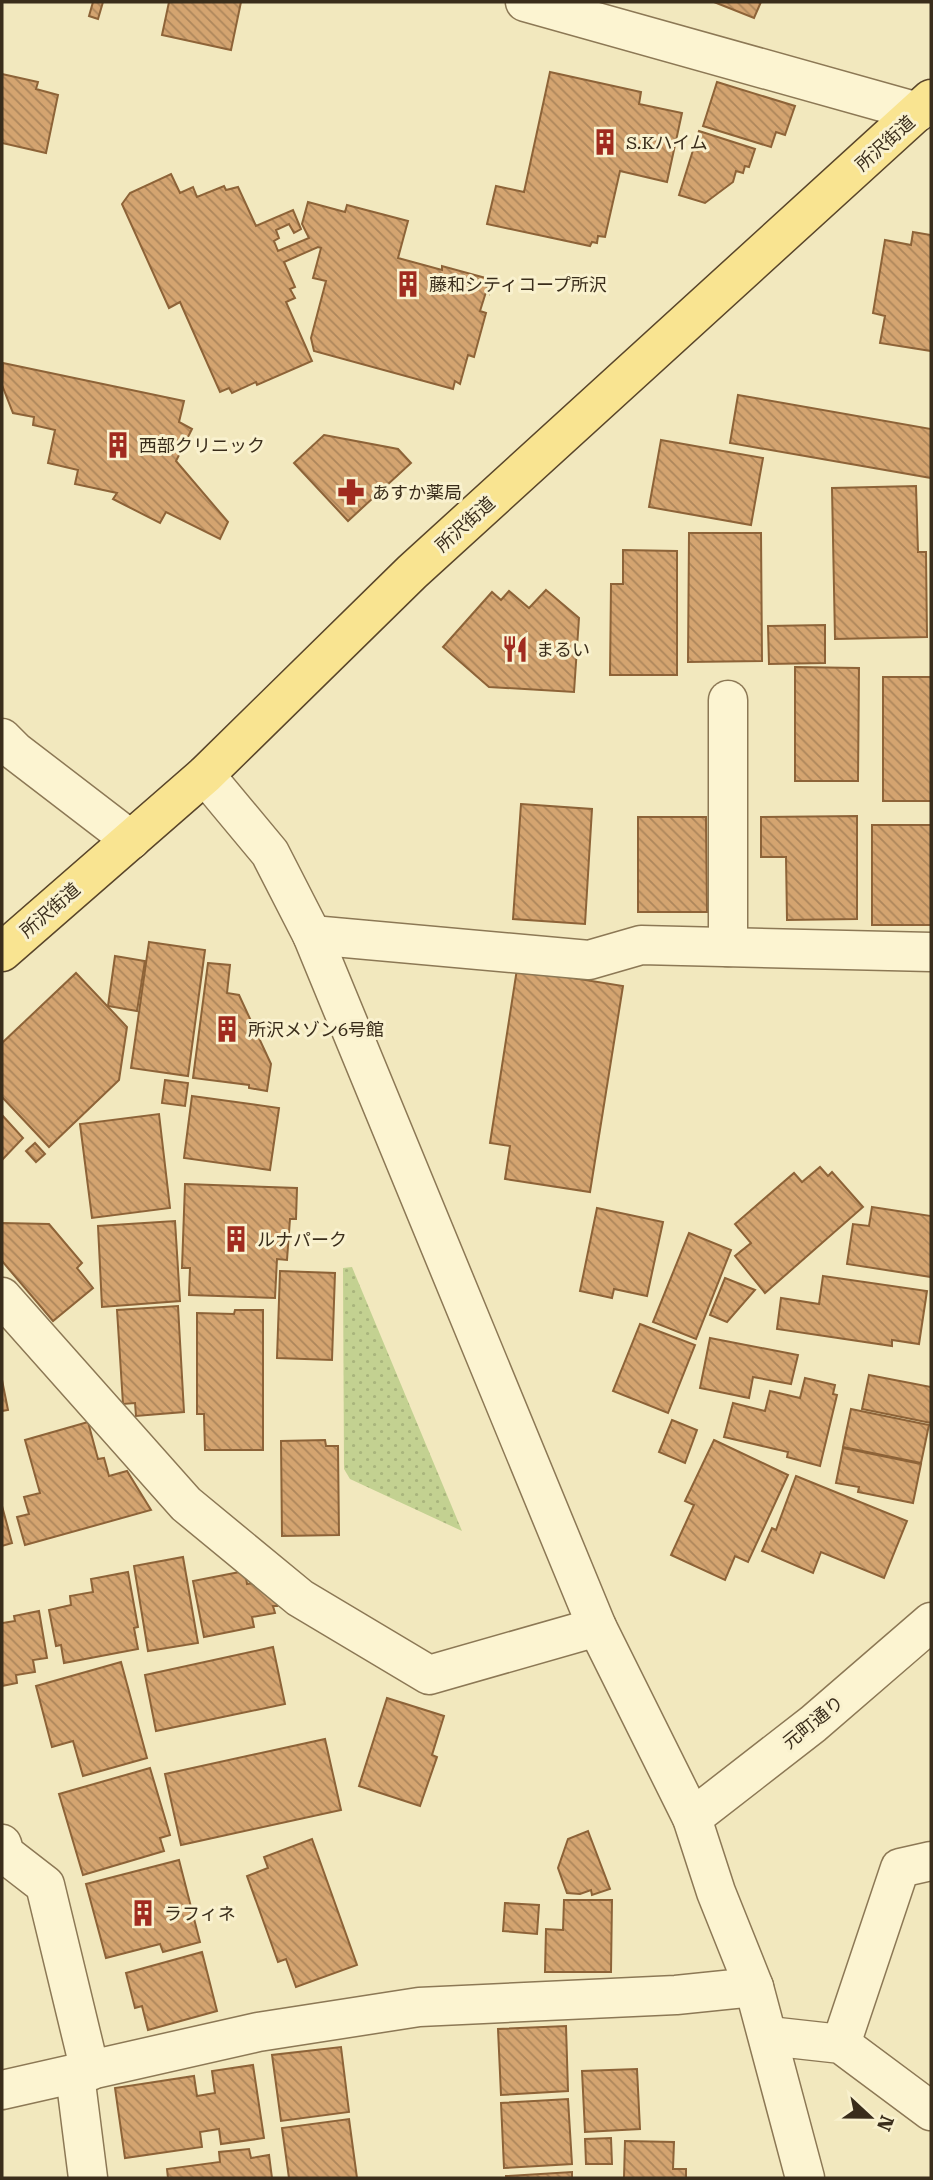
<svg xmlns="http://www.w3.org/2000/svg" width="933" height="2180" font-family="'Roboto Serif','Noto Sans JP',serif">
  <defs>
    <pattern id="park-dots" width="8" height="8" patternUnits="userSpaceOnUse" patternTransform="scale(1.75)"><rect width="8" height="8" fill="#c3d191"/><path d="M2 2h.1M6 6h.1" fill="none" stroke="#a8b47c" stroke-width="1.8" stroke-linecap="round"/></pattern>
    <pattern id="building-back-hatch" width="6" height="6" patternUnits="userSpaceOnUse" patternTransform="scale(1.75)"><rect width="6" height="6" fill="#d4a470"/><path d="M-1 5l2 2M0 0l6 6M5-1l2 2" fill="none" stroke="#ad865b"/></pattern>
  </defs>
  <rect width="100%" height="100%" fill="#f2e8be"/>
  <path fill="url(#park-dots)" d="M352 1267 462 1531 350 1479 344 1469 343 1268Z"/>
  <g fill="url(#building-back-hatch)" stroke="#8d6338" stroke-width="2">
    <path d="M93 2H103L98 19 89 16Z"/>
    <path d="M169 2H241L231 50 162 35Z"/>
    <path d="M714 2H761L754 18Z"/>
    <path d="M550 72 641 92 639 104 682 113 667 182 620 171 605 237 598 236 597 243 592 242 590 246 487 224 496 186 524 192Z"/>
    <path d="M2 74 38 82 36 89 58 95 46 153 2 143Z"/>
    <path d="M717 82 795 106 785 135 776 132 771 147 703 126Z"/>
    <path d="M699 131 755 149 749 167 745 166 743 173 736 171 733 182 705 203 679 195Z"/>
    <path d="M171 174 180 193 193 187 197 197 224 186 226 190 238 187 256 226 293 210 301 229 294 233 289 224 276 230 279 238 274 241 278 251 309 238 302 224 308 202 345 212 347 205 408 221 398 258 442 270V266L493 280 489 294 486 292 480 311 486 313 474 357 468 355 460 384 455 381 453 389 314 351 311 338 326 281 313 278 321 248 318 247 284 262 295 287 290 289 295 298 286 302 312 361 257 385 256 382 232 393 229 388 220 392 180 302 169 308 122 204 130 193Z"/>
    <path d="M913 232 931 235V351L880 343 885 316 873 313 885 240 911 245Z"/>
    <path d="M3 363 184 401 179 422 192 429 176 461 228 522 220 539 166 512 160 523 113 499 117 493 75 484 78 470 48 463 55 430 33 425 34 417 13 413 2 385Z"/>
    <path d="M738 395 931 429V478L730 443Z"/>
    <path d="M324 435 398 449 411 463 348 521 294 463Z"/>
    <path d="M661 440 763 458 751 525 649 507Z"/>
    <path d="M916 486 918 552H926L927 637 835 639 832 488Z"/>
    <path d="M689 533H761L762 661 688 662Z"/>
    <path d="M623 550 677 551V675H610L611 584H623Z"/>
    <path d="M546 590 579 618 574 692 489 687 443 647 492 592 501 600 509 591 529 608Z"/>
    <path d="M825 625V663L769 664 768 626Z"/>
    <path d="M795 667 859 668 858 781H795Z"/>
    <rect x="883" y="677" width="48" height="124"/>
    <path d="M521 804 592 809 585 924 513 919Z"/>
    <path d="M857 816V919L787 920 786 857H761V817Z"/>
    <path d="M638 817H706L707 912H638Z"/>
    <rect x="872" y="825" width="59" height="100"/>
    <path d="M149 942 205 950 188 1076 131 1068Z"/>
    <path d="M115 956 145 961 137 1011 108 1006Z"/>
    <path d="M208 963 230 965 227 993 239 995 271 1064 267 1091 249 1088V1085L193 1078Z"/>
    <path d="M517 969 623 986 590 1192 505 1179 510 1146 490 1143Z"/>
    <path d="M76 973 127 1027 119 1080 49 1147 2 1097V1043Z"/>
    <path d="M165 1080 188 1083 185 1106 162 1103Z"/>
    <path d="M192 1096 279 1108 270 1170 184 1158Z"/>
    <path d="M159 1114 170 1208 92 1218 80 1124Z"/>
    <path d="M2 1115 23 1138 2 1160Z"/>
    <path d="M35 1143 45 1154 36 1162 26 1151Z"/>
    <path d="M820 1167 828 1176 832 1172 863 1207 765 1293 735 1256 751 1243 735 1224 794 1173 802 1182Z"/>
    <path d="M185 1184 297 1188 296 1219H290L287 1260 277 1259 275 1298 189 1295 190 1268H182Z"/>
    <path d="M872 1207 931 1216V1277L847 1264 853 1224 869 1226Z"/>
    <path d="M597 1208 663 1222 647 1296 614 1289 612 1298 580 1291Z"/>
    <path d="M175 1221 180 1301 102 1307 98 1226Z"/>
    <path d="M2 1223 49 1224 82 1263 77 1268 93 1288 53 1321 2 1261Z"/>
    <path d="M689 1233 731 1250 696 1339 653 1322Z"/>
    <path d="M280 1271 335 1273 332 1360 277 1358Z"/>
    <path d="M823 1276 927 1291 919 1344 892 1340V1346L777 1329 781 1298 819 1304Z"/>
    <path d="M725 1278 755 1290 727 1322 710 1315Z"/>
    <path d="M178 1306 184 1412 136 1416 135 1403 123 1404 117 1310Z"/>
    <path d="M235 1310H263V1450H205L204 1414H197V1313L234 1314Z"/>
    <path d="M640 1324 695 1345 668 1413 613 1391Z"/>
    <path d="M710 1338 798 1355 791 1384 753 1377 749 1398 700 1388Z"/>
    <path d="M869 1375 931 1387V1423L862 1409Z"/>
    <path d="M805 1378 835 1385 833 1394 837 1395 820 1466 787 1457 788 1452 724 1437 733 1403 765 1411 770 1391 800 1398Z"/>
    <path d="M2 1380 8 1410 2 1411Z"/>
    <path d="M851 1409 929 1425 921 1463 843 1447Z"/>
    <path d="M672 1420 697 1430 685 1463 659 1452Z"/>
    <path d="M88 1422 98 1459 104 1458 109 1476 127 1471 151 1510 25 1545 17 1517 29 1514 24 1497 40 1493 25 1440Z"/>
    <path d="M325 1440 326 1446H338L339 1535 282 1536 281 1441Z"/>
    <path d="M714 1440 788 1475 748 1562 735 1556 725 1580 671 1555 694 1505 685 1501Z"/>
    <path d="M843 1448 921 1464 913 1503 858 1492 859 1487 836 1483Z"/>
    <path d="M796 1476 907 1521 884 1578 821 1552 813 1573 762 1551 772 1528 776 1530Z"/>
    <path d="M2 1506 12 1543 2 1546Z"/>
    <path d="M183 1557 198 1643 148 1651 134 1566Z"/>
    <path d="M245 1571 247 1584 264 1581 275 1590 277 1606H273L275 1613 252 1617 254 1627 204 1637 193 1581Z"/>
    <path d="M128 1572 138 1627 134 1628 138 1649 64 1663 61 1645 56 1646 49 1610 71 1605 70 1596 93 1592 91 1579Z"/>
    <path d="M39 1611 47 1658 33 1660 35 1672 16 1675 17 1683 2 1686V1623L15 1621 14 1616Z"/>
    <path d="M273 1647 285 1704 156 1731 145 1675Z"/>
    <path d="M121 1662 147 1758 83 1776 73 1741 52 1747 36 1686Z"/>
    <path d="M387 1698 444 1716 432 1755 437 1757 420 1806 359 1786Z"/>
    <path d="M325 1739 341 1810 181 1845 165 1774Z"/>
    <path d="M150 1768 170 1835 160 1838 164 1851 83 1875 59 1794Z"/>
    <path d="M588 1831 610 1889 592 1895 591 1890 580 1894 567 1893 558 1868 568 1839Z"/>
    <path d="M312 1839 357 1965 296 1987 286 1959 278 1962 247 1876 268 1868 264 1857Z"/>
    <path d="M179 1860 200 1942 163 1952 160 1944 106 1958 86 1884Z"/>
    <path d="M564 1900H612L611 1972H545L546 1929 563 1930Z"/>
    <path d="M505 1903 539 1905 537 1934 503 1931Z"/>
    <path d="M202 1952 217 2011 148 2030 142 2006 135 2008 126 1973Z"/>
    <path d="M566 2026 568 2091 501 2095 498 2029Z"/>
    <path d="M341 2047 349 2112 281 2121 272 2055Z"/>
    <path d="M253 2065 264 2138 221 2144 219 2129 200 2132 202 2147 125 2158 115 2088 194 2076 197 2096 215 2093 212 2071Z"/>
    <path d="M637 2069 640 2129 585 2132 582 2071Z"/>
    <path d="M568 2099 572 2164 504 2168 501 2103Z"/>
    <path d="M349 2119 357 2178H289L282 2128Z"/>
    <path d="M611 2138 612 2164H586L585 2139Z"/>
    <path d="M625 2141 674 2142 673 2169H686V2178H624Z"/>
    <path d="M249 2149 251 2158 269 2155 272 2178H168L167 2169 220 2162 219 2152Z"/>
    <path d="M572 2172V2178H506V2176Z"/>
  </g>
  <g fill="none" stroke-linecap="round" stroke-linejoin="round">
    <defs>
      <g id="minor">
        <path d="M525 2 918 112"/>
        <path d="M2 738 15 751 131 840"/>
        <path d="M205 775 270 853 312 935 597 1627 692 1818 716 1892 754 1987 805 2178"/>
        <path d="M312 935 589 960 641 945 931 952"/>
        <path d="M728 947V700"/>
        <path d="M2 1297 186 1504 300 1598 429 1675 597 1627"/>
        <path d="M692 1818 813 1724 931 1622"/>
        <path d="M2 1844 5 1854 45 1885 90 2071"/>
        <path d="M769 2036 841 2044 931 2111"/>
        <path d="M841 2044 900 1868 931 1861"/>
        <path d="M75 2075 88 2178"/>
        <path d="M2 2090 258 2032 419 2007 676 1995 754 1987"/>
      </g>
      <path id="major" d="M2 952 205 775 412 572 931 99"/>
    </defs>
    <use href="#minor" stroke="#8c7855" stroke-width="41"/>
    <use href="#major" stroke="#59452a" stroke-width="41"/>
    <use href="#minor" stroke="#fcf4d1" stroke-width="38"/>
    <use href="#major" stroke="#f9e491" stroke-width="38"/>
  </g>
  <defs>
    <symbol id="building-bare" viewBox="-9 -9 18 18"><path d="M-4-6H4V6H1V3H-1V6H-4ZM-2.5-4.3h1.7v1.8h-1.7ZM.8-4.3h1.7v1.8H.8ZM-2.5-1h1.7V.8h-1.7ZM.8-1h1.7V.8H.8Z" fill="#a02b1f" stroke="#f9f1ce" stroke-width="2.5" paint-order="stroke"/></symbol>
    <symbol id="pharmacy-bare" viewBox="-9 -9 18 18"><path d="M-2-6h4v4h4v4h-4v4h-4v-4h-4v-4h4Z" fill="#a02b1f" stroke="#f9f1ce" stroke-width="2.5" paint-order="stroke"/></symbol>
    <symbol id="restaurant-bare" viewBox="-9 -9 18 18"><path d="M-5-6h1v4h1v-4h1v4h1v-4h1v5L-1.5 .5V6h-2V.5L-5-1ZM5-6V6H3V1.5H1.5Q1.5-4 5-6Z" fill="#a02b1f" stroke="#f9f1ce" stroke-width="2.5" paint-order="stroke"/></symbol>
  </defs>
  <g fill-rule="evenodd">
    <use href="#building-bare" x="586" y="123" width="38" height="38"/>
    <use href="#building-bare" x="389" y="265" width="38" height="38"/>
    <use href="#building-bare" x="99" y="426" width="38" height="38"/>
    <use href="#pharmacy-bare" x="332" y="473" width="38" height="38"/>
    <use href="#restaurant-bare" x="496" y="630" width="38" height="38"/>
    <use href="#building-bare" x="208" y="1010" width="38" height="38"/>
    <use href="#building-bare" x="217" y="1220" width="38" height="38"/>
    <use href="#building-bare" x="124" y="1894" width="38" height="38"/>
  </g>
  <g text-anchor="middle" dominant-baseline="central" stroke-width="6" stroke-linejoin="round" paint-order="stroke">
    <g font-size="18" fill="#3a2d1b" stroke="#f9f1ce" text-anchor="start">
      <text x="626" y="142">S.Kハイム</text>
      <text x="429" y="284">藤和シティコープ所沢</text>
      <text x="139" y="445">西部クリニック</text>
      <text x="372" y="492">あすか薬局</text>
      <text x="536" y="649">まるい</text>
      <text x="248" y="1029">所沢メゾン6号館</text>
      <text x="257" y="1239">ルナパーク</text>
      <text x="164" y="1913">ラフィネ</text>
    </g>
    <g font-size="18" fill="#3a2d1b" stroke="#f9f1ce">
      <text transform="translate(885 143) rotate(-42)">所沢街道</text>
      <text transform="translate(465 524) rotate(-42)">所沢街道</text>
      <text transform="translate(50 910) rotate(-41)">所沢街道</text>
      <text transform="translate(813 1722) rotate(-39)">元町通り</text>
    </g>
  </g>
  <rect width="933" height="2180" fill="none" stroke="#3a2d1b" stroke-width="7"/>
  <g transform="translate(870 2117) rotate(112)" stroke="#f9f1ce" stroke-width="5" paint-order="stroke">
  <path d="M0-5L12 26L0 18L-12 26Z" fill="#3a2d1b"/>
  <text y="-10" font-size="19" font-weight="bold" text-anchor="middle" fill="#3a2d1b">N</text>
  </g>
</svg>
